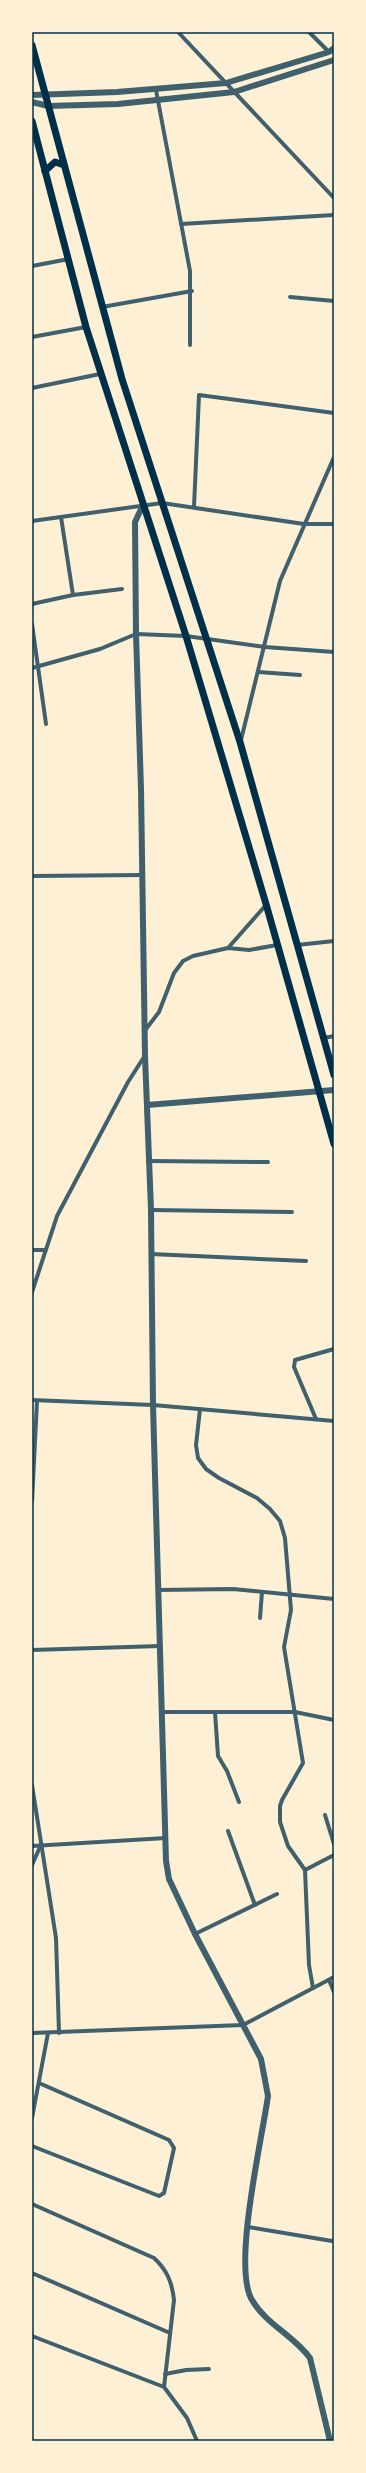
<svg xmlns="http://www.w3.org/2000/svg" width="366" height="2473" font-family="Figtree,sans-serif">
  <rect width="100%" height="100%" fill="#fdf0d5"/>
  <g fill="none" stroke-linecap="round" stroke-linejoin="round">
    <g stroke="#3f606c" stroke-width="4">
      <path d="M178 32 334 198"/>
      <path d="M309 32 329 52"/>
      <path d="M156 90 190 271V345"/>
      <path d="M181 224 334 215"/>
      <path d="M32 266 69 259"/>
      <path d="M290 297 334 301"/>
      <path d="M102 307 192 291"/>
      <path d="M32 337 86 327"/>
      <path d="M32 388 100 374"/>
      <path d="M194 507 199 395 334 413"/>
      <path d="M61 517 73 595"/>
      <path d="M32 521 162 503 304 524H334"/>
      <path d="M32 604 73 595 122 589"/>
      <path d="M32 624 46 724"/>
      <path d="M32 668 100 649 136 634 186 636 265 647 334 652"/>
      <path d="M258 672 300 675"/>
      <path d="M241 740 280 581 334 457"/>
      <path d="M32 876 142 875"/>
      <path d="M297 945 334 941"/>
      <path d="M228 948 266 905"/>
      <path d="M146 1029 159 1012 174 973 183 961 193 956 228 948 249 950 277 945"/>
      <path d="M324 1038 334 1036"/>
      <path d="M148 1161 268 1162"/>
      <path d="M151 1210 292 1212"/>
      <path d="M32 1250H45"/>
      <path d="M151 1254 306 1261"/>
      <path d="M32 1292 57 1216 128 1082 144 1057"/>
      <path d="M32 1400 153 1405 334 1421"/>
      <path d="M200 1409 196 1445 198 1458 206 1469 219 1478 257 1498 270 1509 280 1521 285 1538 291 1610 284 1647 303 1763 282 1800 280 1806V1822L288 1846 305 1870 309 1965 313 1988"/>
      <path d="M316 1419 294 1367 295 1360 334 1349"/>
      <path d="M32 1502 37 1401"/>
      <path d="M158 1590 233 1589 334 1599"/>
      <path d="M260 1618 262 1592"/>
      <path d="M32 1650 160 1646"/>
      <path d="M161 1712H295L334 1720"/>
      <path d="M215 1712 218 1756 227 1771 239 1802"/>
      <path d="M32 1785 56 1938 59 2033"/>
      <path d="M325 1815 334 1844"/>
      <path d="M228 1831 255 1905"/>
      <path d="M32 1846 166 1838"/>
      <path d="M32 1865 40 1847"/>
      <path d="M305 1870 334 1855"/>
      <path d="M195 1934 277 1894"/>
      <path d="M329 1980 334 1992"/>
      <path d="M32 2033 243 2025 334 1977"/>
      <path d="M32 2118 48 2033"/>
      <path d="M32 2146 159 2196 164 2193 174 2148 169 2140 39 2083"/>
      <path d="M32 2204 154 2258C167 2270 172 2282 174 2300L164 2387 187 2418 197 2441"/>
      <path d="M248 2227 332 2241"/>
      <path d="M32 2273 170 2333"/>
      <path d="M32 2336 164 2387"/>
      <path d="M165 2374 186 2370 209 2369"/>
    </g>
    <g stroke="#3f606c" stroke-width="6">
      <path d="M32 95 117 92 226 83 329 52 334 48"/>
      <path d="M32 102 48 106 118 104 234 92 334 60"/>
      <path d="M143 505 135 522 136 634 141 789 145 1056 151 1210 153 1405 166 1861 169 1879 195 1934 261 2059 268 2096C262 2139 232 2267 252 2300 266 2324 294 2336 310 2358L330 2441"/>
      <path d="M147 1105 334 1090"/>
    </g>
    <g stroke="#003049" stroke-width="7">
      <path d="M32 45 122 379 240 742 334 1075"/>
      <path d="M32 121 86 327 186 636 266 904 334 1144"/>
      <path d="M45 171 55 162 64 165"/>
    </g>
  </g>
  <rect width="366" height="2473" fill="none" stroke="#fdf0d5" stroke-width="66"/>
  <rect x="33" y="33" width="300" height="2407" fill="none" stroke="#003049" stroke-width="1.5"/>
</svg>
